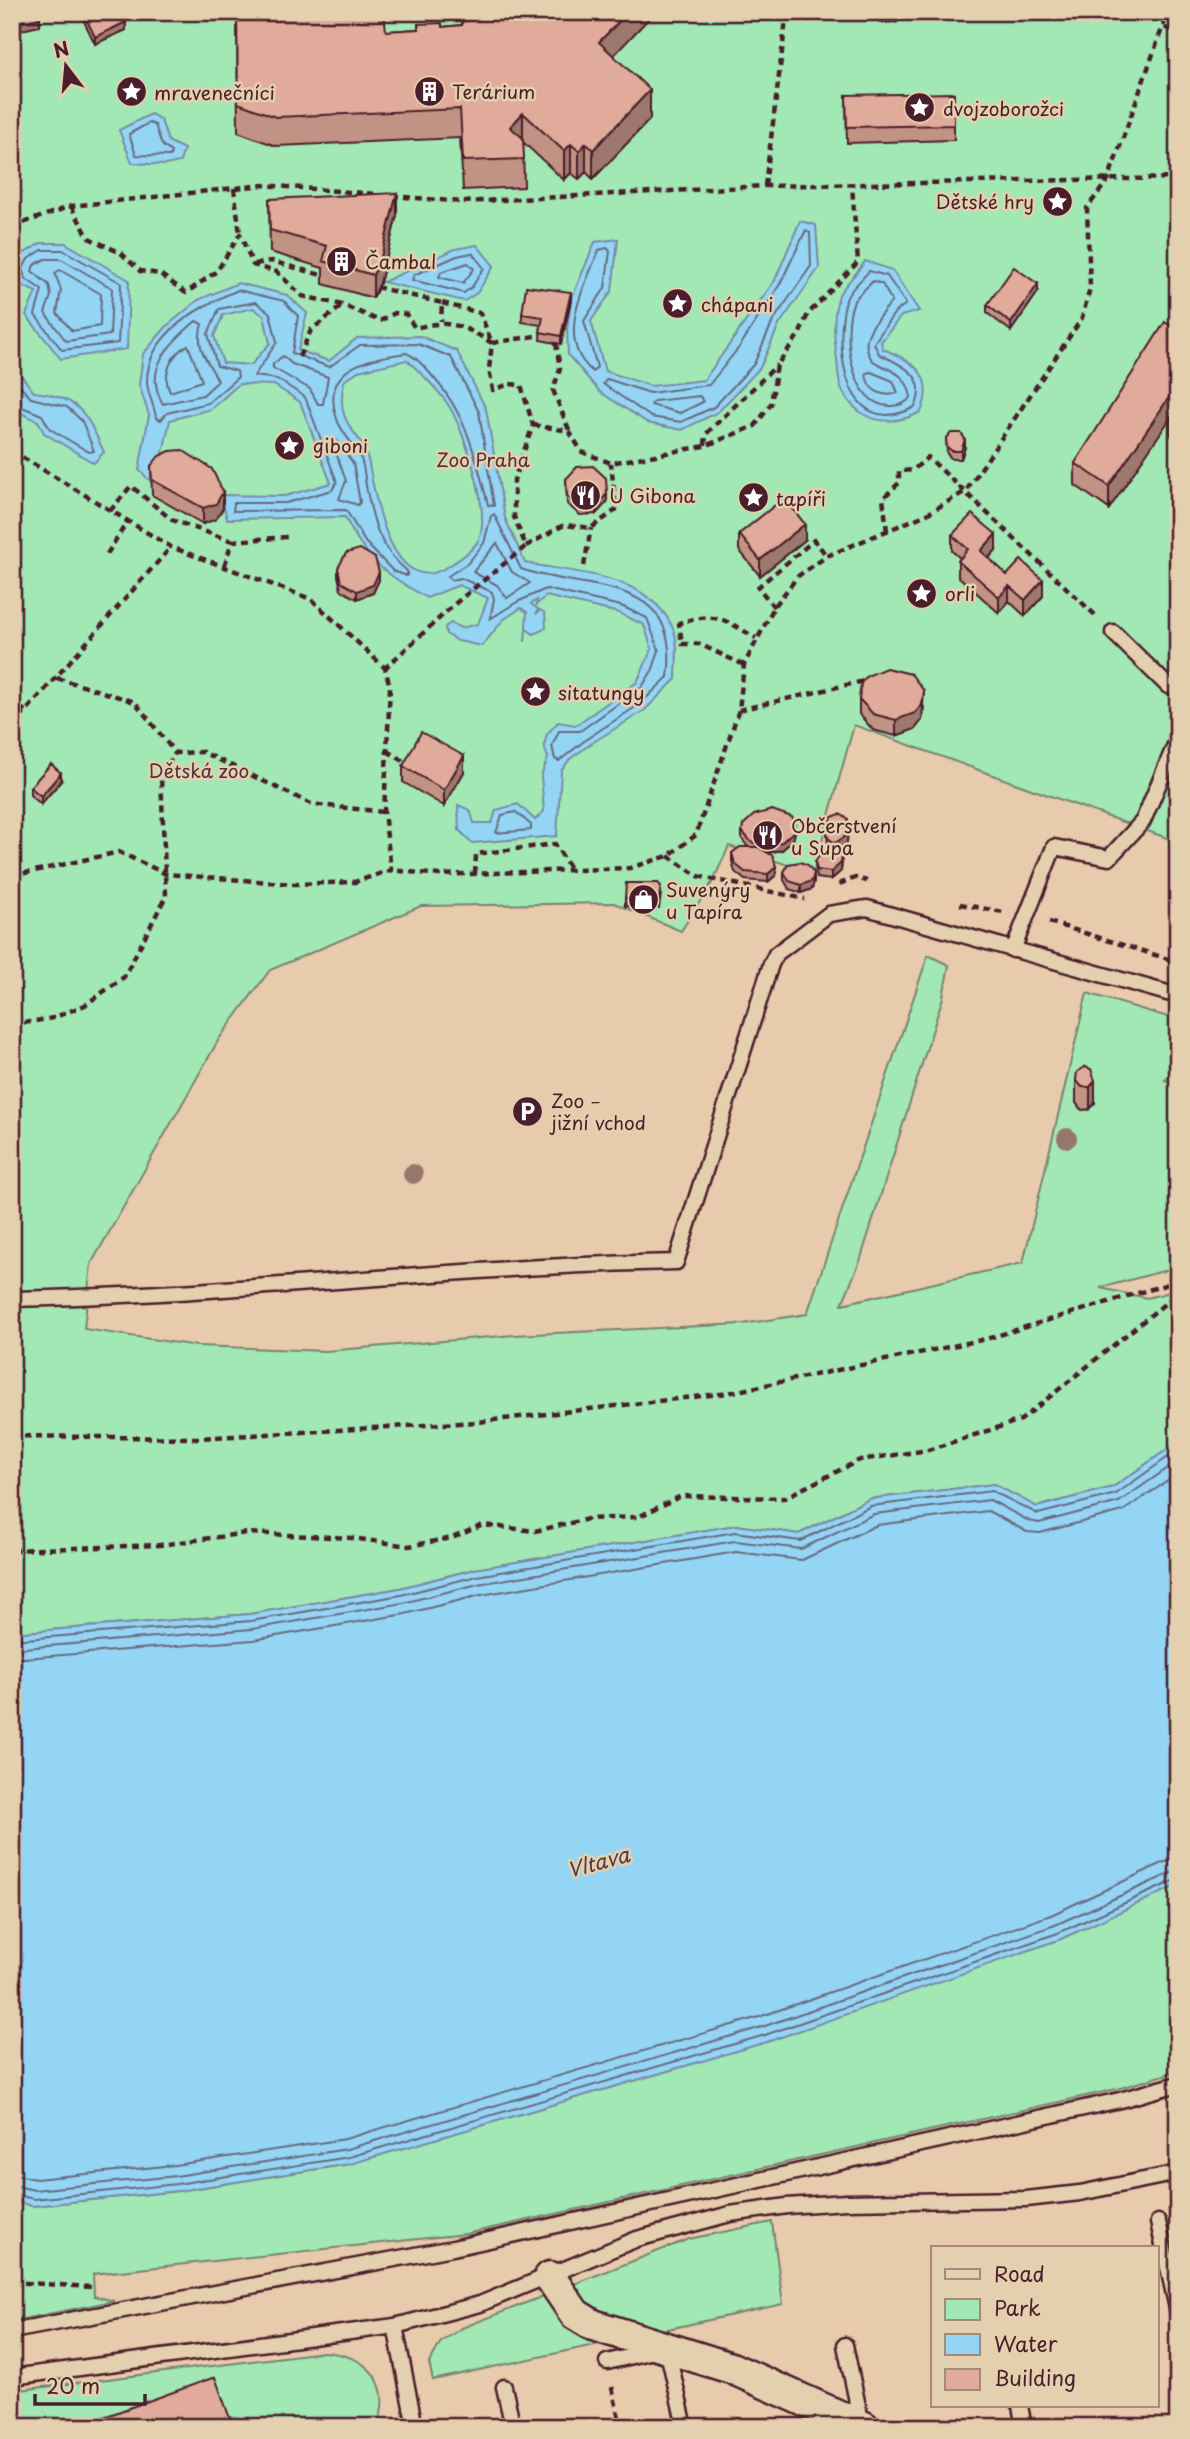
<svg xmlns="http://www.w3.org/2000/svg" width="1190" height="2439" font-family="'Playpen Sans',sans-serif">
  <rect width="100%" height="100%" fill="#e8caac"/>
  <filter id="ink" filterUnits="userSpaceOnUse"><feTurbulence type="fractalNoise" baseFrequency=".0143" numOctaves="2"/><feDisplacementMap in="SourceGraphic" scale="14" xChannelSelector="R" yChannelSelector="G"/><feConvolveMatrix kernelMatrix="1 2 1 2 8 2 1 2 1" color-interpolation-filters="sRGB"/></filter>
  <g filter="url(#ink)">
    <g fill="#a2e8b5" stroke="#768470" stroke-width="2" fill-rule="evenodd">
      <path d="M12 12H1178V842L854 725 813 873 729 846 713 881 681 931 614 903 421 906 270 970 219 1039 91 1264 84 1329 197 1346 326 1351 514 1335 743 1324 807 1314 928 955 949 965 943 997 860 1261 842 1304 1023 1263 1087 993 1178 1020V1067L1165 1080 1178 1085V1267L1100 1288 1147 1298 1178 1290V1442L1113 1487 1036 1507 994 1484 869 1499 799 1534 736 1525 475 1569 400 1588 250 1614 12 1633ZM1092 1092 1094 1105 1088 1110 1080 1109 1076 1103Z"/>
      <path d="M1178 1885V2071L1117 2089 465 2234 93 2274 94 2296 114 2301 12 2321V2200L32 2206 178 2191 350 2164Z"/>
      <path d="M772 2222 783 2304 433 2380 429 2363 441 2342 462 2328 689 2239Z"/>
      <path d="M323 2352C368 2355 394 2383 377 2427H12V2391Z"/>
    </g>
    <g fill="#94d5f5" stroke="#768ca4" stroke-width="2" fill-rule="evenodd">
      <path d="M151 114 161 120 168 141 184 149 180 162 165 165 132 163 119 130Z"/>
      <path d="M800 221 816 225 819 268 779 325 760 368 718 412 682 430 648 423 600 392 568 355 567 329 571 300 595 242 618 239 612 291 591 321 605 371 651 386 704 380 775 280Z"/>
      <path d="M41 243H65L129 280 127 349 61 359 26 315 36 292 21 285 14 268 23 254Z"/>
      <path d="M477 245 494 266 477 293 464 301 383 282 455 249Z"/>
      <path d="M865 261 892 270 919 311 901 316 881 342 883 349C914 361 936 376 921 412 891 427 861 424 843 392 838 384 838 370 837 360 834 339 832 317 839 295 843 286 859 272 865 261Z"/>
      <path d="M238 283 287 295 307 313 298 350 329 361 357 338 420 336 457 351 486 409 505 518 525 563C577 574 651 573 674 631 679 644 676 664 676 679L645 710 592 743 570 759 561 771 557 836 472 843 459 830 458 805 470 810 474 823H492L496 810 518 804 535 820 544 811 541 776 548 758 544 746 547 734 558 722 576 725 637 682 652 649 644 625 619 613 546 596 536 605 537 600 531 604 538 609 536 614 540 610 545 613 546 628 534 634 526 629 525 642 527 612 521 608 503 620 482 646 458 641 446 634 445 627 451 623 461 628 478 624 488 598 459 585 427 598C386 575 365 559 345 517L227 519 221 495 285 496 331 483 300 402 274 385 239 384 211 409 170 420 159 471 151 482 139 470 149 415 139 385 143 354 167 326 198 300ZM253 308 264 316 270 343 251 365 223 363 214 336 223 315ZM407 360C421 373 436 387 447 403 464 428 491 511 479 539 473 551 459 560 447 567 392 600 375 497 369 464 363 428 334 431 344 381L358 371Z"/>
      <path d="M12 363 34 392C80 397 86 413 104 452L94 463 44 433 38 421 12 409Z"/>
      <path d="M1178 1442V1885L1061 1939 767 2042 350 2164 178 2191 32 2206 12 2200V1633L250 1614 400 1588 475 1569 736 1525 799 1534 869 1499 994 1484 1037 1507 1113 1487Z"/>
    </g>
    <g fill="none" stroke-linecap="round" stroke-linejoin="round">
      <g stroke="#68687c" stroke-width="2">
        <path d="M149 123 155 125 162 145 171 152 170 156 136 155 129 134Z"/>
        <path d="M806 230 810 233 811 266 773 321 754 364 714 407 681 422 651 417 603 384 607 379 650 393 709 385 740 346 780 284Z"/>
        <path d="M607 248 610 251 605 288 584 321 597 367 593 372C554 340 584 288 599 250Z"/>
        <path d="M42 250H63L121 283 118 343 62 350 35 315 42 290 26 279 22 270 28 259Z"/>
        <path d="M472 253 484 268 472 287 464 293 412 280 414 275 457 256Z"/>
        <path d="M45 259H61L112 288 110 335 66 341 45 313 51 296 49 285 32 271 34 265Z"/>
        <path d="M468 263 474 269 463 283 439 277 441 272Z"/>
        <path d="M60 270 101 294 100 326 72 331 57 313 61 290 55 273Z"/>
        <path d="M869 271 887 276 906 304 895 312 874 343 879 354C901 365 930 375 915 407 845 443 833 347 846 300 848 290 863 279 869 271Z"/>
        <path d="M873 281 882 284 892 301C879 318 855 339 873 361 892 372 906 372 911 397 906 404 900 405 892 406 850 409 841 330 854 301 858 294 868 287 873 281Z"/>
        <path d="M238 290 284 301 298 316 292 353 329 367 360 345 418 344 451 357 479 412 494 506 488 505C476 458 467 415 434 378 426 369 417 357 406 353 365 359 318 368 338 422 344 436 356 446 361 459 364 467 365 477 366 486 373 521 378 547 407 571V576L393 571 365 542 346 510 233 511 234 503H286L332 490 337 482 305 397 277 379 254 376 277 342 270 313 256 302 219 309 208 334 217 366 237 371 238 377 208 403 167 413 161 420 156 418C155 406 147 394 147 381 147 334 200 306 238 290Z"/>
        <path d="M196 321 202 324C194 349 209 362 218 381L203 395 163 404C142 369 170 343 196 321Z"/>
        <path d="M188 345 202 381 170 392C161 375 172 353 188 345Z"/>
        <path d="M283 356 292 364 328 377 323 404H318L310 389 273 368V364Z"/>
        <path d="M871 372 893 381 898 393C883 398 867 391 866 373Z"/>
        <path d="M12 377 31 398 67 407 82 421 94 451 89 452 50 429 42 415 12 403"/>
        <path d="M700 396 703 402 680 413 651 405 654 401Z"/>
        <path d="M336 440 353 463 360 502 358 505 339 499 346 481 333 444Z"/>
        <path d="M494 514 521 569C586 593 682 572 668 677L640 704 588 738 559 761 555 759 552 746 559 731H580L642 687 653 669 659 650 647 618 621 606 546 589 517 602 490 619 494 599 492 592 461 578 451 580 448 576 468 563 484 543 491 516Z"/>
        <path d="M497 543 512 572 530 583 507 598 497 585 473 572Z"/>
        <path d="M516 812 531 825V830L496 833 502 815Z"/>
        <path d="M12 1640 251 1621 401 1595 477 1576 735 1532 800 1541 871 1506 992 1491 1038 1514 1116 1494 1178 1450"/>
        <path d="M12 1649 252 1629 403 1603 478 1584 735 1541 801 1549 874 1514 990 1500 1029 1521 1039 1523 1119 1502 1178 1461"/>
        <path d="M12 1659 253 1640 405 1614 481 1595 736 1552 802 1560 877 1525 988 1511 1027 1532 1040 1533 1123 1511 1178 1474"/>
        <path d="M12 2174 36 2179 175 2165 345 2139 759 2017 1051 1915 1165 1862 1178 1860"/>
        <path d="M12 2185 34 2190 176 2176 347 2149 762 2027 1055 1925 1178 1870"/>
        <path d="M12 2194 34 2199 177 2184 349 2157 765 2035 1058 1933 1178 1879"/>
      </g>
      <defs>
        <g id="lane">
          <path d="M1113 632 1168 686 1178 688"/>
          <path d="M1013 950 1054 847 1109 858 1143 821 1178 738"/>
          <path d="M12 1299C234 1295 454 1266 676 1262L771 964 776 954 829 914 867 908 1178 996"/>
          <path d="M1158 2222 1178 2313"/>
          <path d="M395 2326 415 2427"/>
          <path d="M12 2331 453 2248 1120 2100 1178 2084"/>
          <path d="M845 2345 862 2425"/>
          <path d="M607 2362 667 2348 685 2427"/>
          <path d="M12 2377 395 2326 480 2304 637 2239 730 2214 787 2206 846 2202 1026 2199 1080 2193 1178 2173"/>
          <path d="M504 2387 513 2427"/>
          <path d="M1020 2406 1024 2427"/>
        </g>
        <path id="street" d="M550 2277 575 2314 593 2325 731 2368 864 2427"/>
      </defs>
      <use href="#lane" stroke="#4a1f2b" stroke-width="19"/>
      <use href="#street" stroke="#4a1f2b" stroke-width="35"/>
      <g stroke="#4a1f2b" stroke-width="4.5" stroke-dasharray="7 5" stroke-linecap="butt">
        <path d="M1165 27 1178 37"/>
        <path d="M765 186 787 12"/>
        <path d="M234 188 240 234"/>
        <path d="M392 196 463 202 765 186 1178 178"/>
        <path d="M71 206 89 238 121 253 140 271 160 274 186 293 217 271 240 234 253 265 277 272 302 296 343 305 380 321 395 313 406 314 415 328C450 319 462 325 492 343L489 369 493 390 509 384 521 385 533 425 514 480V517L526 546 457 602 385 668"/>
        <path d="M12 227 71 206 263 185 376 194"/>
        <path d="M255 264 271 261 325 276"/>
        <path d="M376 287 442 303 441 321"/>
        <path d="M442 303 480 313 492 343 541 335"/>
        <path d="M556 343 560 369 553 390 569 430"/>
        <path d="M299 357 311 330 342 306"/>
        <path d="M533 425 569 431 582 452 611 463 705 446 755 426 771 404 777 365 800 333 808 314 858 262 852 186"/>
        <path d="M705 445 706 434 777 365"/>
        <path d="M12 451 171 547 311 599 385 668 390 687 384 812 391 870"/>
        <path d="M110 511 131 486 172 520 232 541 224 568"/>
        <path d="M887 531 883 498 899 483V471L913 470 928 457 1095 615"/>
        <path d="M232 541 287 537"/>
        <path d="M526 546 564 525 591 528 616 510 611 463"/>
        <path d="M107 554 127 522"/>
        <path d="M584 566 591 528"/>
        <path d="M774 607 758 587 814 540 827 556"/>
        <path d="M744 665 699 644H682L679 623C716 611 725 620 756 638"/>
        <path d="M57 678 135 702 175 753 203 752 311 804 384 812"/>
        <path d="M12 701 25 711"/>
        <path d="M739 710 868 680"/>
        <path d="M12 727 171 547"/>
        <path d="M387 751 410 765"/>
        <path d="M668 856 698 876 805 899"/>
        <path d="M475 874 476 854 555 844 571 870"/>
        <path d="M12 876 119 852 166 874 294 884 355 882 391 870 440 875 630 868 668 856 696 835 739 710 744 665 774 607 798 576 827 556 927 514 966 491 1082 318 1090 288 1087 208 1108 180 1168 12"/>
        <path d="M839 884 855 878 867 881"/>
        <path d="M960 904 1003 912"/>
        <path d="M1049 922 1178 962"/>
        <path d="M12 1025 53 1018 85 1005 124 977 166 896 161 776 175 753"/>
        <path d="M12 1436 198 1438 477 1422 728 1393 986 1339 1178 1281"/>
        <path d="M12 1550 160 1545 247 1533 352 1538 409 1546 452 1538 483 1525 535 1531 588 1519 638 1517 681 1496 784 1498 860 1460 928 1450 1021 1420 1178 1293"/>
        <path d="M12 2282 92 2287"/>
        <path d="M612 2387 621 2427"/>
      </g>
      <use href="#lane" stroke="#e4d0ae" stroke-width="14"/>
      <use href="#street" stroke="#e4d0ae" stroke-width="30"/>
    </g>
    <g fill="#96776d">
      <circle cx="1067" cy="1138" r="10"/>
      <circle cx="413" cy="1174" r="10"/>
    </g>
    <g fill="#c19384" stroke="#4a1f2b" stroke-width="2">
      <path d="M82 12H121L126 30 95 44 82 17Z"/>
      <path d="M237 12 386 31 418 29V24L442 27 462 25 613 56 650 119 593 179 586 172 579 179 571 173 564 180 523 142 524 187 463 190 460 138 276 146 238 132Z"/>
      <path d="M869 12H906L897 22 881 23Z"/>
      <path d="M846 95 954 125V140L847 143Z"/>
      <path d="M269 199 397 215 380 283 373 298 323 284V268L270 252Z"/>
      <path d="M1038 292 1011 331 987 313V305Z"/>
      <path d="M571 300 561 344 540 340 541 325 522 322V314Z"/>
      <path d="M1178 414V449L1170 433V418L1109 509 1075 485V463Z"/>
      <path d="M946 439 965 447 961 459H952L947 454Z"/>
      <path d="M151 466 223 508 216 519 203 524 152 495Z"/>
      <path d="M566 479 607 502 596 514 580 515 567 504Z"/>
      <path d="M739 534 805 540 760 576 739 550Z"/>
      <path d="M952 535 996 550 989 558 1007 575 1043 596 1025 616 1009 601 999 613 958 576V561L960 558 952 551Z"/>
      <path d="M338 568 379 580 373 593 357 599 341 590 338 576Z"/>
      <path d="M859 699 924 707 922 720 915 729 896 736 873 730 859 714Z"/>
      <path d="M403 766 464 772 444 806 403 782Z"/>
      <path d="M61 781 41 804 30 795V787Z"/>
      <path d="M848 827 847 843 836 850 842 864 841 871 831 880 817 878 815 862 834 850 828 846 827 833Z"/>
      <path d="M742 831 795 832 793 840 782 850 767 853 776 875 768 882 745 880 735 872 732 861V853L748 847 742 839Z"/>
      <path d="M784 872 814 881 812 889 801 893 789 889 784 880Z"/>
      <path d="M661 894 659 908 625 906V898Z"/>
      <path d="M1085 1067 1095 1103 1090 1109 1082 1110 1076 1103V1080Z"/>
    </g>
    <g fill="#9d786c" stroke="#4a1f2b" stroke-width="2">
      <path d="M628 12H655L599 71V42Z"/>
      <path d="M899 12H906L897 22V14Z"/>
      <path d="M40 18V26L12 32V24Z"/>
      <path d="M126 22V30L95 44V37Z"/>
      <path d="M650 90V119L593 179V150Z"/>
      <path d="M523 113V142L510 127Z"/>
      <path d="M586 143V172L579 179V151Z"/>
      <path d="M571 144V173L564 180V151Z"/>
      <path d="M397 193V215L380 283 373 298V275Z"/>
      <path d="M1038 284V292L1011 331V323Z"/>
      <path d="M571 292V300L561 344V336Z"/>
      <path d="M1178 384V407L1109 509V486Z"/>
      <path d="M965 439V447L961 459V451Z"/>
      <path d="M223 492V508L216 519 203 524V508Z"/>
      <path d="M607 494V502L596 514V506Z"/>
      <path d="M805 524V540L760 576V560Z"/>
      <path d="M996 534V550L981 566V551Z"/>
      <path d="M379 572V580L373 593 357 599V591Z"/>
      <path d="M1043 580V596L1025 616V600Z"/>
      <path d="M1009 586V601L999 613V597Z"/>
      <path d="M924 691 922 720 915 729 896 736V720Z"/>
      <path d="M464 756V772L444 806V790Z"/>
      <path d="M61 773V781L41 804V796Z"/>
      <path d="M848 819 847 843 835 851V843Z"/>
      <path d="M795 824V832L793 840 782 850 765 853V845Z"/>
      <path d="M842 856 841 871 831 880V872Z"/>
      <path d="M776 867V875L768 882V874Z"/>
      <path d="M814 873V881L812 889 801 893V885Z"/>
      <path d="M1095 1081V1103L1090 1109V1087Z"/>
    </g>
    <g fill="#e0ab9a" stroke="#4a1f2b" stroke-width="2">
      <path d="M12 12H39L40 18 12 24Z"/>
      <path d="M83 12H121L126 22 95 37Z"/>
      <path d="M237 12H384L386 31 419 29 418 24 442 23V27L462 25V21L503 17 508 12H628L599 42 650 90 593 150 586 143 579 151 571 144 564 151 523 113 510 127 523 138 524 159 463 161 460 109 276 117 238 103Z"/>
      <path d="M878 12H899L897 14 881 15Z"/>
      <path d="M954 93V125L847 127 846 95Z"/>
      <path d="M397 193 380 261 373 275 323 261 327 246 270 230 269 199Z"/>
      <path d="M1014 267 1038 284 1011 323 987 305Z"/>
      <path d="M526 286 571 292 561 336 540 332 543 317 522 314Z"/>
      <path d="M1165 322 1178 331V384L1109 486 1075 463Z"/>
      <path d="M1178 414V433L1170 417Z"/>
      <path d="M951 433H961L965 439 961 451H952L947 447 946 439Z"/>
      <path d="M182 450 212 469 223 492 216 504 203 508 152 480 151 466 159 456 170 451Z"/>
      <path d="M593 466 606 478 607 494 596 506 580 507 567 496 566 479 577 467Z"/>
      <path d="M784 498 805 524 760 560 739 534Z"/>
      <path d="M972 514 996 534 981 551 1007 575 1021 560 1043 580 1025 600 1009 586 999 597 958 561 968 549 952 535Z"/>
      <path d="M360 549 375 558 379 572 373 585 357 591 341 582 338 568 346 553Z"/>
      <path d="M886 668 911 674 924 691 922 705 915 713 896 720 873 714 859 699 861 683 867 676Z"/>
      <path d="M421 732 464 756 444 790 403 766Z"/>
      <path d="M51 764 61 773 41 796 30 787Z"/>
      <path d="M772 810 792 817 795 824 793 832 782 842 765 845 751 842 742 831 743 825 754 815Z"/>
      <path d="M840 814 848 819 847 835 835 843 828 838 827 833 832 817Z"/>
      <path d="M740 847H758L773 856 776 867 768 874 745 872 735 864 732 853Z"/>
      <path d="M835 850 842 856 841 863 831 872 817 870 815 862 821 853Z"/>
      <path d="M800 862 808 865 814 873 812 881 801 885 789 881 784 872 788 864Z"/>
      <path d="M626 883H658L661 886 659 900 625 898Z"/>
      <path d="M1085 1067 1091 1069 1095 1081 1090 1087H1082L1076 1080 1077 1072Z"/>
      <path d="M215 2377 233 2427H76Z"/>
    </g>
  </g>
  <defs>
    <symbol id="building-disc" viewBox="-11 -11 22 22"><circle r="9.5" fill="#4a1f2b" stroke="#e4d0ae"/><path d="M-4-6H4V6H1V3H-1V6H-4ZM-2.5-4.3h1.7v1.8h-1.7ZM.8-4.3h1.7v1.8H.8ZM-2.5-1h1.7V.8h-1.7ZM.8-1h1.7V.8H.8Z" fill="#fff"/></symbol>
    <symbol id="sight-disc" viewBox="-11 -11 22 22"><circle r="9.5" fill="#4a1f2b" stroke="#e4d0ae"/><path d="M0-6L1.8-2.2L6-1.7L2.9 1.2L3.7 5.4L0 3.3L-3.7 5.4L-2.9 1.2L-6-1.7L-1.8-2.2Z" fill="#fff"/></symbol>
    <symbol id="restaurant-disc" viewBox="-11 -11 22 22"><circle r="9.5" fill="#4a1f2b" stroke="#e4d0ae"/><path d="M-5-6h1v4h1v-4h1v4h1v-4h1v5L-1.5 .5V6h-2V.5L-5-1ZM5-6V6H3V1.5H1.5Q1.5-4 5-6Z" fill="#fff"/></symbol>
    <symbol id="shop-disc" viewBox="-11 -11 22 22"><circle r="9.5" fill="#4a1f2b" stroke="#e4d0ae"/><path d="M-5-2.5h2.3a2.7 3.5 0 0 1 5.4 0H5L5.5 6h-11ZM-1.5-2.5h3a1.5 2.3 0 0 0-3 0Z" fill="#fff"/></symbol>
    <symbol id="parking-disc" viewBox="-11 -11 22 22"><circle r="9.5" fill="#4a1f2b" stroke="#e4d0ae"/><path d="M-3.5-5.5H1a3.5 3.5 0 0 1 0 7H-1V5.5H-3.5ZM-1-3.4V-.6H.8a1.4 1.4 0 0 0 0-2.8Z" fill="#fff"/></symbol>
  </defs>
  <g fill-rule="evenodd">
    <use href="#building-disc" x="412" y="74" width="35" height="35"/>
    <use href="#sight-disc" x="114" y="74" width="35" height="35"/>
    <use href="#sight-disc" x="902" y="90" width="35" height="35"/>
    <use href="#sight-disc" x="1040" y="184" width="35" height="35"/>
    <use href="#building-disc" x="324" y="244" width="35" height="35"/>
    <use href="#sight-disc" x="660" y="286" width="35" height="35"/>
    <use href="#sight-disc" x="272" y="428" width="35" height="35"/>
    <use href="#restaurant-disc" x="568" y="478" width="35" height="35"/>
    <use href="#sight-disc" x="736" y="480" width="35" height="35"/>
    <use href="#sight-disc" x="904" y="576" width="35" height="35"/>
    <use href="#sight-disc" x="518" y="674" width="35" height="35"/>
    <use href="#restaurant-disc" x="750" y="818" width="35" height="35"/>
    <use href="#shop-disc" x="626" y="882" width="35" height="35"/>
    <use href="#parking-disc" x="510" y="1094" width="35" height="35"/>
  </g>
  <g text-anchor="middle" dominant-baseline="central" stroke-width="5" stroke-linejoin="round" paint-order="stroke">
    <g font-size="19" fill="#4a1f2b" stroke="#e4d0ae" text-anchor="start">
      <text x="452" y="91">Terárium</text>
      <text x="154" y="92">mravenečníci</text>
      <text x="943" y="108">dvojzoborožci</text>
      <text x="1034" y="201" text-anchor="end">Dětské hry</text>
      <text x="365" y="261">Čambal</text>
      <text x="701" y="304">chápani</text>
      <text x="313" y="445">giboni</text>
      <text x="609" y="495">U Gibona</text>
      <text x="776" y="498">tapíři</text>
      <text x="945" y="593">orli</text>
      <text x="558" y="692">sitatungy</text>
      <text x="791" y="825">Občerstvení<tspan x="791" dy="22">u Supa</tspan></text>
      <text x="666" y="889">Suvenýry<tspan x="666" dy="22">u Tapíra</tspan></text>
      <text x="551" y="1100">Zoo –<tspan x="551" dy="22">jižní vchod</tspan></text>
    </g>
    <g font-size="19" fill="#533339" stroke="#e4d0ae">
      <text x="483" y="459">Zoo Praha</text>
      <text x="199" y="770">Dětská zoo</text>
    </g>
    <g font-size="21" font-style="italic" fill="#553a49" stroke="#e4d0ae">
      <text transform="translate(598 1861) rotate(-15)">Vltava</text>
    </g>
  </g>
  <rect width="1190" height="2439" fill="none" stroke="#e4d0ae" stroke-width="42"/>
  <rect x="21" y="21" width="1148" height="2397" fill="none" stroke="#4a1f2b" stroke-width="2.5" filter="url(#ink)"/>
  <rect x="931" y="2246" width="228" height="161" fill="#e4d0ae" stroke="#a6897a" stroke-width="2"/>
  <rect x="945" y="2269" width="35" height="10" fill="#e4d0ae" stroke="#a6897a" stroke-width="2"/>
  <text x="994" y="2282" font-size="21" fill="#4a1f2b">Road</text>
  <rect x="945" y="2299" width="35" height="21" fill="#a2e8b5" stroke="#a6897a" stroke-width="2"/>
  <text x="994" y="2316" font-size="21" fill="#4a1f2b">Park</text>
  <rect x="945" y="2334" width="35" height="21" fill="#94d5f5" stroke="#a6897a" stroke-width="2"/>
  <text x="994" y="2352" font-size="21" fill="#4a1f2b">Water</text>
  <rect x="945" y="2369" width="35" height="21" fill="#e0ab9a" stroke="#a6897a" stroke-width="2"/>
  <text x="994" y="2386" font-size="21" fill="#4a1f2b">Building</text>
  <g transform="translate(66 66) rotate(344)" stroke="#e4d0ae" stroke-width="5" paint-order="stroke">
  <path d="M0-5L12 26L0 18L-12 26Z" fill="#4a1f2b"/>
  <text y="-10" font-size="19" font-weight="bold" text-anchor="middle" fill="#4a1f2b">N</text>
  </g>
  <path d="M35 2394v10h110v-10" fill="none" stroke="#4a1f2b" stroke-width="3.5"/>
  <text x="46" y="2394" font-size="21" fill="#4a1f2b" stroke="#e4d0ae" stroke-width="5" paint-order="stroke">20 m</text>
</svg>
